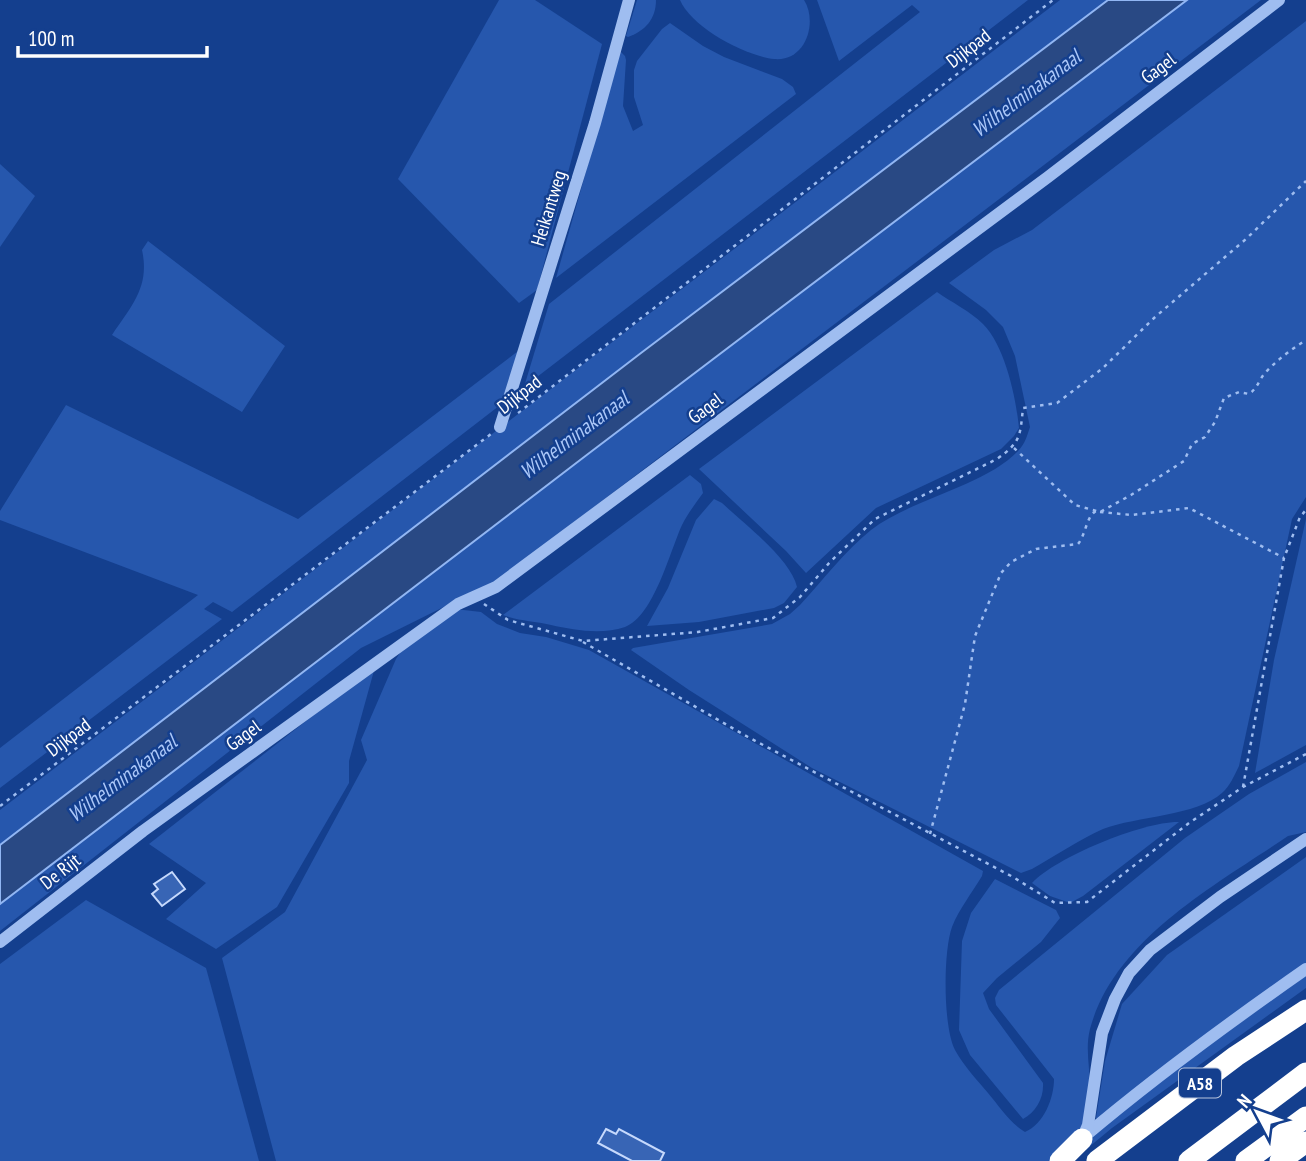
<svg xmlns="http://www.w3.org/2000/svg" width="1306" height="1161" font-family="'PT Sans Narrow',sans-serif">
  <rect width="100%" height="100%" fill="#143f8e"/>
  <g fill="#2657ad">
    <path d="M499 0H535L602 44 537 290 519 303 398 179Z"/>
    <path d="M637 0H656C656 19 645 31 628 37L626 36Z"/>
    <path d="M680 0H804C818 22 806 62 774 59 745 56 691 27 680 0Z"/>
    <path d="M817 0H1028L524 387 549 304 920 12 912 5 839 61Z"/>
    <path d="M1060 0H1108L641 353 0 845V810Z"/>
    <path d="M1187 0H1261L498 580 361 648 0 931V904L588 454Z"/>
    <path d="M1306 21V497L1292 519 1239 766C1234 776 1230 786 1222 793 1197 816 1137 816 1103 829 1079 840 1055 856 1032 869L1021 873 812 768 689 690 631 650 633 648 772 624 790 614 800 605C823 580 845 551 871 530 913 498 983 487 1018 451 1025 444 1027 436 1030 427L1015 356 1003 327 986 310 949 283 994 250 1032 230Z"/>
    <path d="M670 23 703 46 724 57 782 79 793 87 796 94 556 278 620 51 625 56 626 60 623 106 633 131 643 125 634 97V70L637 61 662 29Z"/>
    <path d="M0 164 35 196 0 247Z"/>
    <path d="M148 241 285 346 242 412 112 335C132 305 150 287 142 250Z"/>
    <path d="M937 292C951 302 970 311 983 324 1005 346 1016 397 1019 428L1014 436 1001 449 876 508 806 573 786 551 699 469Z"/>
    <path d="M522 348 508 399 232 612 213 602 204 609 222 619 0 788V748L198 595 0 520V511L66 405 298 519Z"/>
    <path d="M690 475 701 484 703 493C696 503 688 513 682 525 670 551 654 616 625 627 601 635 574 630 551 625 534 621 519 621 503 615Z"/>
    <path d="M714 499 722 503C743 523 791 559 797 587L784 603 774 608 699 622 647 626 668 588 696 520Z"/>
    <path d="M1306 519V745L1255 773 1274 660Z"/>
    <path d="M455 609 481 612 497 624 520 633 546 637 589 650 983 871 982 876C972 893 959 909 952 927 943 952 943 1027 955 1050 964 1066 977 1080 988 1093 999 1106 1011 1124 1025 1132 1044 1124 1054 1098 1054 1079L996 1005 995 998 999 990 1185 838 1249 794 1306 762V832L1288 836C1216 885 1114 939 1090 1029 1085 1049 1090 1067 1090 1087 1092 1120 1075 1139 1054 1161H276L222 958 285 912 367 760 361 740 396 659 403 648Z"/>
    <path d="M375 667 349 761V783L277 907 216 949 166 919 206 883 149 844Z"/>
    <path d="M1179 822 1083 896 1070 903 1050 896 1032 883C1056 857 1144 821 1179 822Z"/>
    <path d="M1306 857V964L1100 1119 1096 1118 1105 1061 1122 1004 1167 955Z"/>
    <path d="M995 879 1056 910 1060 918 1041 942 997 978 983 993 989 1009 1043 1083C1044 1098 1036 1112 1023 1119L970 1055 959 1030 962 941 971 913Z"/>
    <path d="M86 900 206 968 259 1161H0V964Z"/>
    <path d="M1306 975V988L1112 1128 1072 1161 1094 1134 1145 1091Z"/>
  </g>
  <path fill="#294984" stroke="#91b6f3" stroke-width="2" d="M1108 0H1187L588 454 0 904V845L641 353Z"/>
  <g fill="#3865b5" stroke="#c6d9fc" stroke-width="2">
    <path d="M172 872 185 889 162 906 152 894 158 889 154 884Z"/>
    <path d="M606 1129 616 1134 619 1129 664 1153 660 1161H632L598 1143Z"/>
  </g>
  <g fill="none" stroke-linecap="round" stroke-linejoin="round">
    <g stroke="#9fbdf0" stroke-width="2.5" stroke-dasharray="3.5 5" stroke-linecap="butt">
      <path d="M518 413 1053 0"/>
      <path d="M1014 448 1075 505 1100 512 1131 495 1184 461 1192 444 1205 437 1215 422 1224 398 1239 392 1249 394C1258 388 1259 379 1266 372 1278 359 1292 349 1306 340"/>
      <path d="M1100 512 1132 515 1189 508 1284 558"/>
      <path d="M484 604 508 620 583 641 698 632 773 618 800 597 830 562 875 519 997 459C1021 442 1020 436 1023 408L1057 403 1103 368 1154 318 1246 239 1306 181"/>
      <path d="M583 642 748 737 1013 877 1055 903 1087 902 1189 823 1243 787 1306 754"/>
      <path d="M1243 787 1284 558 1300 517 1306 510"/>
      <path d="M0 806 491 434"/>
      <path d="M930 834 965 704 975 636 1001 573 1011 562 1036 549 1078 544C1086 534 1086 517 1096 511"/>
    </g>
    <g stroke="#9fbdf0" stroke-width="12">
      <path d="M500 427 595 123 629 0"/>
      <path d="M0 942 143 831 458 604 496 587 1048 177 1279 0"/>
      <path d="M1085 1136C1156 1076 1230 1022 1306 969"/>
      <path d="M1082 1139 1088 1125 1102 1033 1115 999 1129 973 1150 950 1220 897 1306 839"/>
    </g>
    <g stroke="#fff" stroke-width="21">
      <path d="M1060 1161 1082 1139"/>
      <path d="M1097 1161 1236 1056 1306 1010"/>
      <path d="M1189 1161 1306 1073"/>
      <path d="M1246 1161 1306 1117"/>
      <path d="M1280 1161 1306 1142"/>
    </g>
  </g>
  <g text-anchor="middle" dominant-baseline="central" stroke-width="5" stroke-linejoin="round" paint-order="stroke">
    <rect fill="#143f8e" stroke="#b8c5dd" stroke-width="2" x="1179" y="1068.5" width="42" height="29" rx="5"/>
    <g font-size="18" font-weight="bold" fill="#fff">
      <text x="1200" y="1083">A58</text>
    </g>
    <g font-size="19" fill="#fff" stroke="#143f8e">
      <text transform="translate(968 48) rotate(-38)">Dijkpad</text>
      <text transform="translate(1158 68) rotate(-37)">Gagel</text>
      <text transform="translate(548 208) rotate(-73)">Heikantweg</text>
      <text transform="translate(519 394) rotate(-38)">Dijkpad</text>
      <text transform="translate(705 408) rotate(-37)">Gagel</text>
      <text transform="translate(243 735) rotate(-36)">Gagel</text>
      <text transform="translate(68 737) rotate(-37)">Dijkpad</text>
      <text transform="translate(60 871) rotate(-38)">De Rijt</text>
    </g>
    <g font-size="21" font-style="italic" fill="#abc7f8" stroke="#143f8e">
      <text transform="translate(1026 93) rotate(-37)">Wilhelminakanaal</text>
      <text transform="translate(574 435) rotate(-37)">Wilhelminakanaal</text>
      <text transform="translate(122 778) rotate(-37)">Wilhelminakanaal</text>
    </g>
  </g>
  <g transform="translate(1257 1112) rotate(311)" stroke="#143f8e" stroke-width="5" paint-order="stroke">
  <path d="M0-5L12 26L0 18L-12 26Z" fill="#ffffff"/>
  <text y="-10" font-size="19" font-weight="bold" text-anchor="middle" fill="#ffffff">N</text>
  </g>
  <path d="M18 46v10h189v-10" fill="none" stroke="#ffffff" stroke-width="3.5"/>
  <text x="28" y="46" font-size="21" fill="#ffffff" stroke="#143f8e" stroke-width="5" paint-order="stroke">100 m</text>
</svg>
